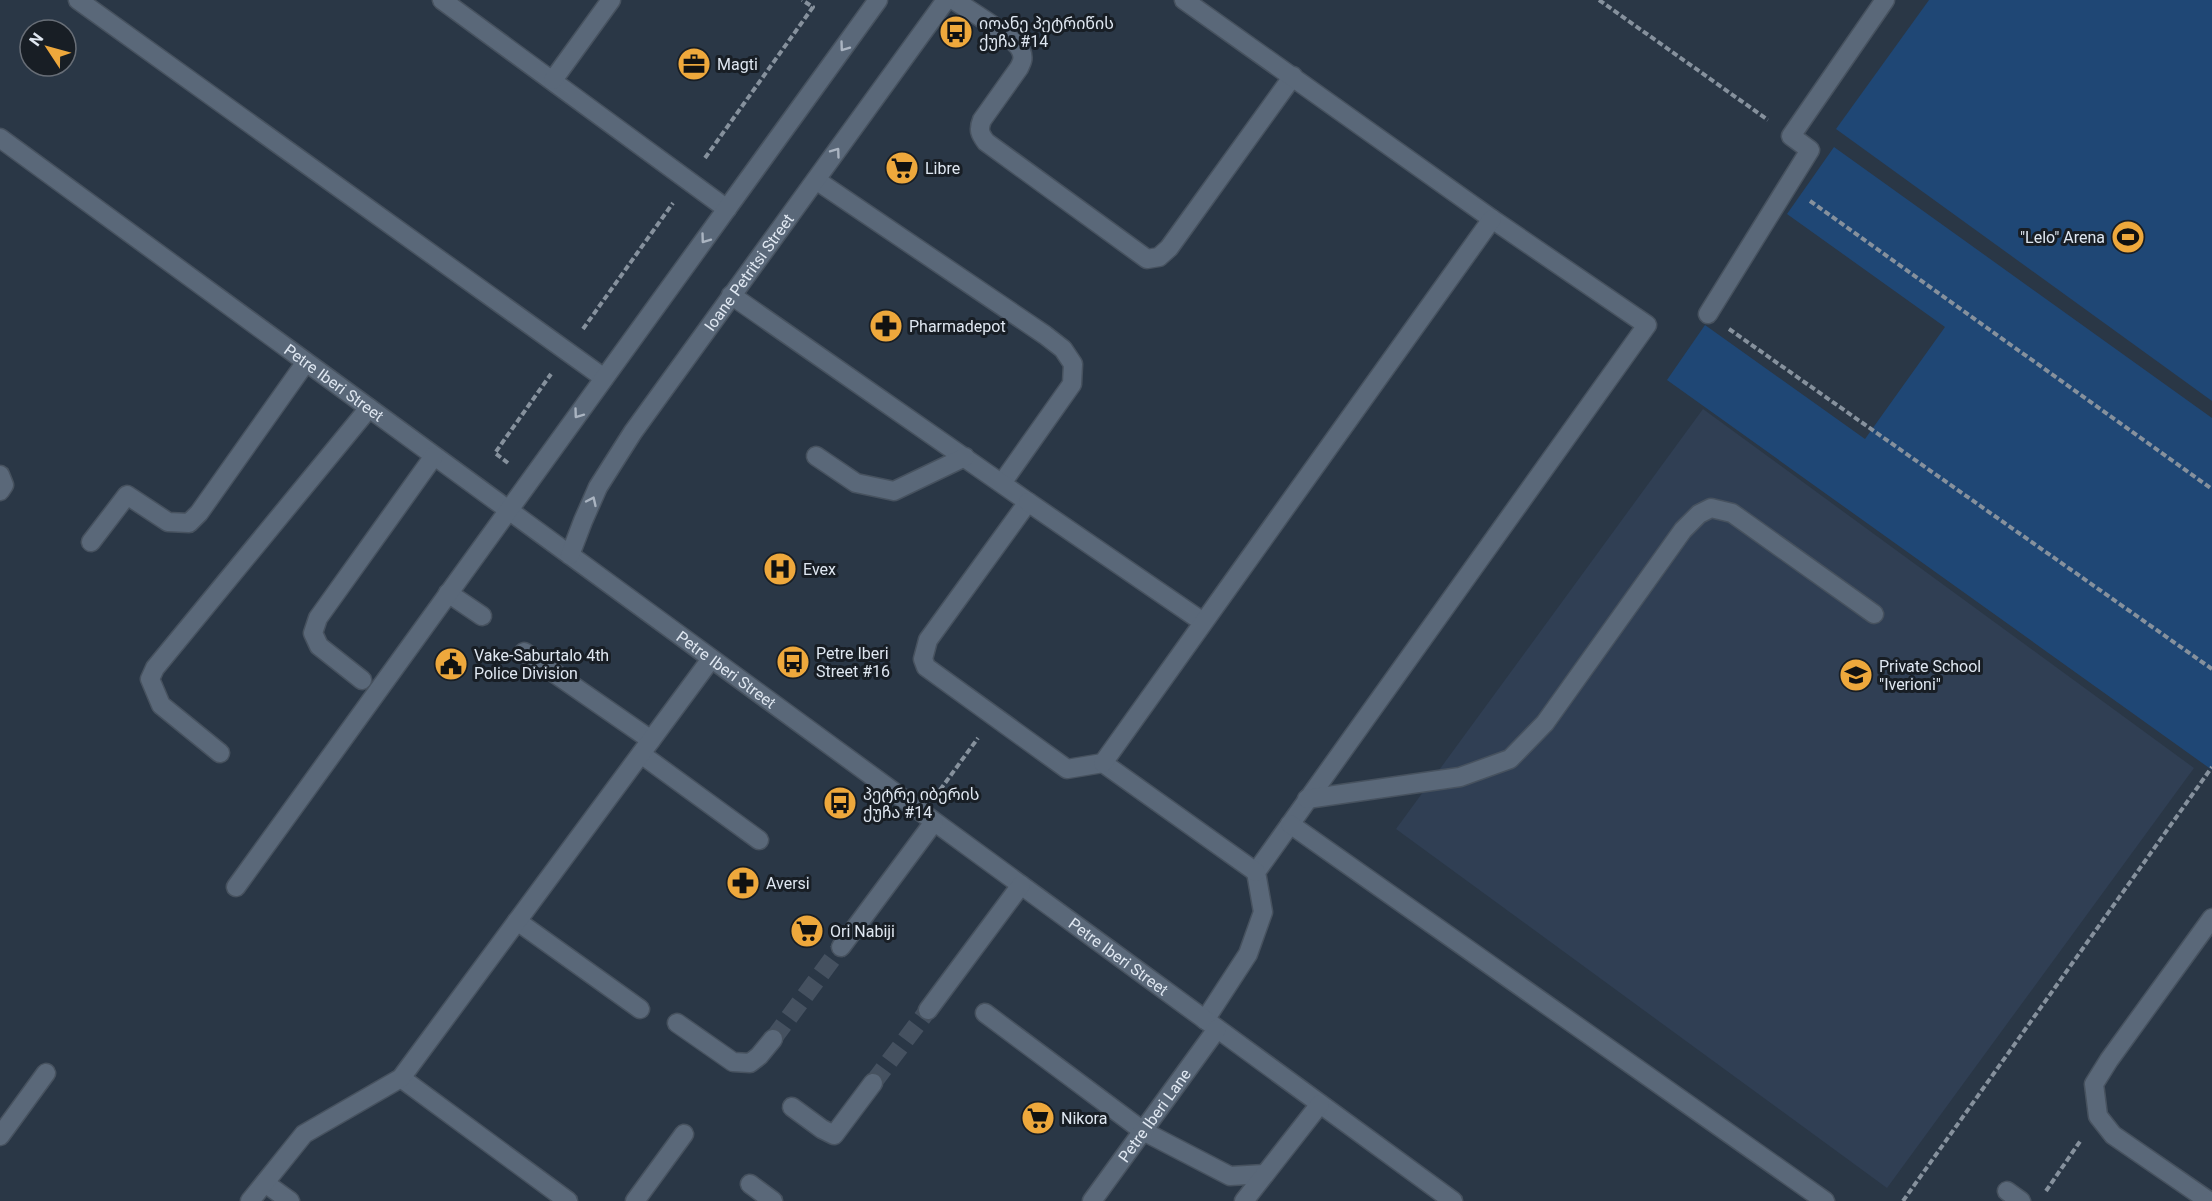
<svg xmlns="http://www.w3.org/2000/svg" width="2212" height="1201" font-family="Roboto,'Noto Sans Georgian',sans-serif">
  <rect width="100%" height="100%" fill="#2a3746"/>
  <path fill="#303f54" d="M1703 409 2194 768 1887 1188 1396 829Z"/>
  <g fill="#1f4775">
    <path d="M1929 0H2212V401L1836 129Z"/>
    <path d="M1834 147 2212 418V770L1667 380 1705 325 1865 439 1945 327 1787 214Z"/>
  </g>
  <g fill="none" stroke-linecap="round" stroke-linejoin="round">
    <g stroke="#455160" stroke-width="18" stroke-dasharray="18 9" stroke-linecap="butt">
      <path d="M773 1039 841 947"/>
      <path d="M873 1083 928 1010"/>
    </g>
    <defs>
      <g id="minor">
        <path d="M78 0 604 378"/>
        <path d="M442 0 727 209"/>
        <path d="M954 0C967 9 1016 38 1021 51 1024 58 1022 62 1019 68L982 120C978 130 980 134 986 142L1147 259 1159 257 1169 248 1293 76"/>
        <path d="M1184 0 1492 219 1647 325 1256 872 1263 912 1248 954 1205 1020"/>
        <path d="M553 80 611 0"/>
        <path id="s1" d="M0 138 1453 1201"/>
        <path d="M816 180 1045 335 1063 349 1073 364 1072 384 1002 483"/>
        <path d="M731 295 1028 502 928 640 923 659 926 667 1067 769 1103 763 1256 872"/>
        <path d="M1708 314 1810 150 1791 136 1885 0"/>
        <path d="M816 456 856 483 894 491 965 457"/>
        <path d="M0 475 4 485 0 491"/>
        <path d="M1028 502 1203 622"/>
        <path d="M91 542 127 495 168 522 189 523 199 513 306 362"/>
        <path id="s2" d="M570 555 583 521 598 487 633 432 946 0"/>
        <path d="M448 593 482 616"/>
        <path d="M524 652 651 740"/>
        <path d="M362 680 319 646 313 633 318 618 434 456"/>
        <path d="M220 753 161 705 150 679 155 668 369 408"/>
        <path d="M641 754 759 840"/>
        <path d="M1103 763 1492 219"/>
        <path d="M1307 799 1460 777 1510 759 1545 723 1683 530 1699 514 1711 508 1732 513 1874 614"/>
        <path d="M1290 824 1825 1201"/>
        <path d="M236 887 878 0"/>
        <path d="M517 921 640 1009"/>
        <path d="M841 947 934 822"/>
        <path d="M928 1010 1021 885"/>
        <path d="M985 1013 1143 1131 1230 1176 1265 1174"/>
        <path d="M677 1023 733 1062 750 1063 759 1056 773 1039"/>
        <path d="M401 1078 568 1201"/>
        <path d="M792 1107 822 1129 834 1135 873 1083"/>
        <path d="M0 1136 46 1073"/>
        <path d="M265 1183 290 1201"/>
        <path d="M750 1184 773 1201"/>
        <path d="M2007 1191 2021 1201"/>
        <path d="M250 1201 304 1134 401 1078 711 659"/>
        <path d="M635 1201 684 1134"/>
        <path id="s3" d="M1092 1201 1217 1029"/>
        <path d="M1244 1201 1320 1104"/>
        <path d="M2209 1201 2113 1135 2098 1116 2094 1084 2109 1060 2212 918"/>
      </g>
    </defs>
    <use href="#minor" stroke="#47525f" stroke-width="21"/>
    <g stroke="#86919d" stroke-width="4" stroke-dasharray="6 3" stroke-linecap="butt">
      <path d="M1599 0 1768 120"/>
      <path d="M705 158 813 7 802 0"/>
      <path d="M1810 201 2212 489"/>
      <path d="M583 329 673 203"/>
      <path d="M1729 329 2212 669"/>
      <path d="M508 463 495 453 551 374"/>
      <path d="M940 790 978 738"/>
      <path d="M2046 1191 2081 1140"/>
      <path d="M1903 1201 2212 767"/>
    </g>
    <use href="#minor" stroke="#5a6879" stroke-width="18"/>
  </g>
  <defs><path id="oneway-chevron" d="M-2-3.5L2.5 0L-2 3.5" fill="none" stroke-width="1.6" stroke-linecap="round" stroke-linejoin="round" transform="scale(1.5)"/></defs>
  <g stroke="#aab4c1">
    <use href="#oneway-chevron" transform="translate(844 47) rotate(126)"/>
    <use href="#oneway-chevron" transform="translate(836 152) rotate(-54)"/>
    <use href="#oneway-chevron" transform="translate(705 239) rotate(126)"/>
    <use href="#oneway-chevron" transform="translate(578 414) rotate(126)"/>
    <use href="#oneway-chevron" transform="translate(592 501) rotate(-65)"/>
  </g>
  <defs>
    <symbol id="bus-disc" viewBox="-11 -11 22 22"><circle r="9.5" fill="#eea83c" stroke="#181e25"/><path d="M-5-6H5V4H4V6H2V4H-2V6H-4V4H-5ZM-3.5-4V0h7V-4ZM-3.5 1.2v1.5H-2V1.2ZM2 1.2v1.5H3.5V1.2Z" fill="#111"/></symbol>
    <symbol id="office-disc" viewBox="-11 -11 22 22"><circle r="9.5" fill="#eea83c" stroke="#181e25"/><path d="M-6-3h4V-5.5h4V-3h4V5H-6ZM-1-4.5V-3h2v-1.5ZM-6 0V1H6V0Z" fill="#111"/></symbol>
    <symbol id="supermarket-disc" viewBox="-11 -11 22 22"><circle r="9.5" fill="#eea83c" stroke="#181e25"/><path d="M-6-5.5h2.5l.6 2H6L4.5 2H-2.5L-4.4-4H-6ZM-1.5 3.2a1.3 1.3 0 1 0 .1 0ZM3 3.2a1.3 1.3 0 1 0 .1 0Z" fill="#111"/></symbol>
    <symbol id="stadium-disc" viewBox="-11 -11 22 22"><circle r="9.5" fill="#eea83c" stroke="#181e25"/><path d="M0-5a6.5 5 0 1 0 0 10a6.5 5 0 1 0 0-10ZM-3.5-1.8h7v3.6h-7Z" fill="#111"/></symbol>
    <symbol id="pharmacy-disc" viewBox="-11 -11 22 22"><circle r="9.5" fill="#eea83c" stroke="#181e25"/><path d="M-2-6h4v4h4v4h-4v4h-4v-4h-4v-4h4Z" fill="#111"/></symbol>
    <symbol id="hospital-disc" viewBox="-11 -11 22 22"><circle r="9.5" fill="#eea83c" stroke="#181e25"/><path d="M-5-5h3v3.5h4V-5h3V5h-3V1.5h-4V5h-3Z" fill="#111"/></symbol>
    <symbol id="civic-disc" viewBox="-11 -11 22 22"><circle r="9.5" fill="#eea83c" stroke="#181e25"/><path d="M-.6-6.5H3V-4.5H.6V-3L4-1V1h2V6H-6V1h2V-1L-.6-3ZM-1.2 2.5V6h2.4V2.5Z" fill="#111"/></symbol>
    <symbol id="school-disc" viewBox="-11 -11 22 22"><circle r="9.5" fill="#eea83c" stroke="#181e25"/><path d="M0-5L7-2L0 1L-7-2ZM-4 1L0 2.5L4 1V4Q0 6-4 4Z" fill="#111"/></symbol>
  </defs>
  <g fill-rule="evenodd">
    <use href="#bus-disc" x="937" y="13" width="38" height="38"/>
    <use href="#office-disc" x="675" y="45" width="38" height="38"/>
    <use href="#supermarket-disc" x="883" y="149" width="38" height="38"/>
    <use href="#stadium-disc" x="2109" y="218" width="38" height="38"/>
    <use href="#pharmacy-disc" x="867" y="307" width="38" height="38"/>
    <use href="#hospital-disc" x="761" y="550" width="38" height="38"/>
    <use href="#bus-disc" x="774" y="643" width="38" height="38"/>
    <use href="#civic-disc" x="432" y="645" width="38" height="38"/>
    <use href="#school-disc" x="1837" y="656" width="38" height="38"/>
    <use href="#bus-disc" x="821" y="784" width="38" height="38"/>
    <use href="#pharmacy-disc" x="724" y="864" width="38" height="38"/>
    <use href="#supermarket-disc" x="788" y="912" width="38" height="38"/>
    <use href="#supermarket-disc" x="1019" y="1099" width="38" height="38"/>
  </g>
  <g text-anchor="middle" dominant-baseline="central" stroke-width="6" stroke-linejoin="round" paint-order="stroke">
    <g font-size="16" fill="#dfe7f1" stroke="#181e25" text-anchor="start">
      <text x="979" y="23">იოანე პეტრიწის<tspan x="979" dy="18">ქუჩა #14</tspan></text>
      <text x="717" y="64">Magti</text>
      <text x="925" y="168">Libre</text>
      <text x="2105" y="237" text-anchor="end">"Lelo" Arena</text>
      <text x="909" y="326">Pharmadepot</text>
      <text x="803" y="569">Evex</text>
      <text x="816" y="653">Petre Iberi<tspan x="816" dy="18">Street #16</tspan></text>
      <text x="474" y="655">Vake-Saburtalo 4th<tspan x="474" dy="18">Police Division</tspan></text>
      <text x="1879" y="666">Private School<tspan x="1879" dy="18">"Iverioni"</tspan></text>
      <text x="863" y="794">პეტრე იბერის<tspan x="863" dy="18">ქუჩა #14</tspan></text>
      <text x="766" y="883">Aversi</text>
      <text x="830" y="931">Ori Nabiji</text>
      <text x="1061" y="1118">Nikora</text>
    </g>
    <g font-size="16" fill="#dfe7f1" stroke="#181e25">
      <text stroke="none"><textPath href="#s2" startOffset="336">Ioane Petritsi Street</textPath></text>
      <text stroke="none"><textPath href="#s1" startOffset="414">Petre Iberi Street</textPath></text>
      <text stroke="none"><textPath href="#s1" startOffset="900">Petre Iberi Street</textPath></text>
      <text stroke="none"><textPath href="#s1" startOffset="1386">Petre Iberi Street</textPath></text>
      <text stroke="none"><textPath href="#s3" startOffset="106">Petre Iberi Lane</textPath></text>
    </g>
  </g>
  <g transform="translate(48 48) rotate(306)"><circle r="28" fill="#181e25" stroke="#686e77" stroke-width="1.5"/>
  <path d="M0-4.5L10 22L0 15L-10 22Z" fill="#eea83c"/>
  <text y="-9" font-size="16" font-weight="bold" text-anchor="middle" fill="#dfe7f1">N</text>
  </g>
</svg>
